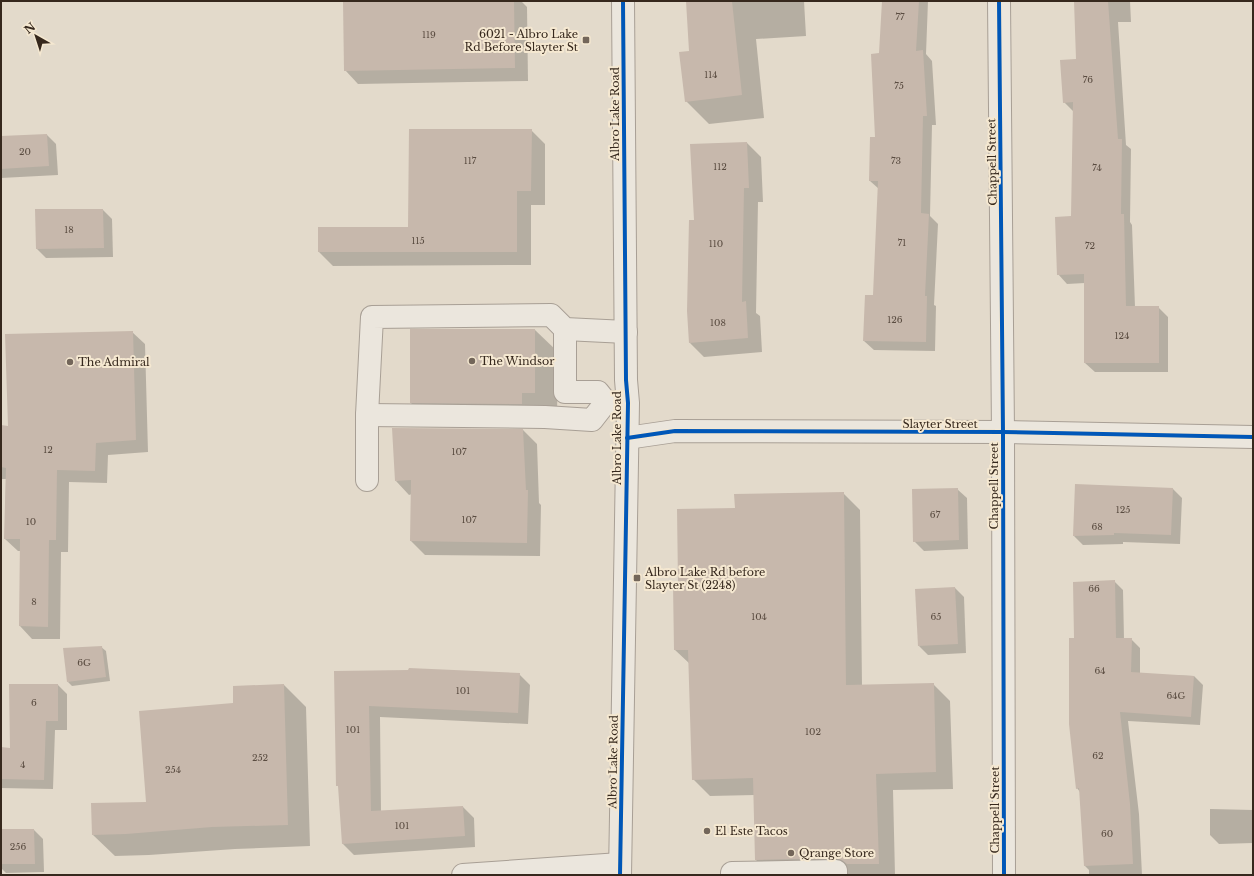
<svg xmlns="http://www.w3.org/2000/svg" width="1254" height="876" font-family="'Libre Baskerville',serif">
  <rect width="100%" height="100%" fill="#e3dacb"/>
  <g fill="#0003">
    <path d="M344 1H521L527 7 528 81 358 84 345 70Z"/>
    <path d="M687 1H804L806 36 756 39 764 118 709 124 686 101 690 52Z"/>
    <path d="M883 1H928L926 54 932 61 936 125H932L930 216 938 224 934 305 936 306 935 351 874 350 864 341 874 296 879 189 870 181 876 138Z"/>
    <path d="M1075 1H1130L1131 22H1118L1126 145 1131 149 1130 222 1132 225 1135 307H1158L1168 317V372H1095L1085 363V283L1067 284 1058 274 1072 217 1074 112 1064 102 1077 60Z"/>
    <path d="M531 130 545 144V205H531V265L333 266 319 252 409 228Z"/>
    <path d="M47 135 56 144 58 175 1 178V137Z"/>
    <path d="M747 143 761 157 763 202H758L756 313 760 316 762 352 704 357 690 343 695 221Z"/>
    <path d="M36 210H103L112 219 113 257 46 258 37 249Z"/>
    <path d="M535 330 558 352 557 416 433 425 411 403Z"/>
    <path d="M132 332 145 344 148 452 108 455 107 483 69 482 68 552H61L60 639H32L20 626 21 551H18L5 539 6 479H1V426L9 427Z"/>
    <path d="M523 430 537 444 539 503 541 505 540 556 425 555 411 541 412 494 409 495 396 481Z"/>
    <path d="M1076 485 1173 489 1182 498 1180 544 1123 542V544L1083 545 1074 536Z"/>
    <path d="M957 489 967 498 968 549 924 551 914 541Z"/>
    <path d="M843 493 860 510 862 686 933 684 950 701 953 789 893 790 895 875H771L756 860 755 795 710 796 693 779 690 664 675 650 680 584 736 509Z"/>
    <path d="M1114 581 1123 590 1124 639H1131L1140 648V674L1194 676 1203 685 1200 725 1128 721 1139 814 1142 875H1089V870L1085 866 1080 792 1077 788 1075 639Z"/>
    <path d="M955 588 964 597 966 653 928 655 919 646Z"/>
    <path d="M101 647 106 651 110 681 72 686 68 682Z"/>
    <path d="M409 671 519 674 530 685 528 724 380 717 381 812 463 807 474 818 475 847 354 855 343 844 340 788 337 785 335 672Z"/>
    <path d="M58 685 67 694V730H55L53 789 1 788V748L11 749Z"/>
    <path d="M284 685 306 707 310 846 235 849 149 855 115 856 93 835 147 803 234 704Z"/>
    <path d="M1210 809 1253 810V843L1219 844 1210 835Z"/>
    <path d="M1 830H34L43 839 44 872 6 873 1 868Z"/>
  </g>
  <g fill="#c7b8ac">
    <path d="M343 1H514L515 68 344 71Z"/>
    <path d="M686 1H732L742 95 685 102 679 52 689 51Z"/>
    <path d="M882 1H919L916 51 923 50 927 116H923L921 213 929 214 925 296H927L926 342 863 341 865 295H873L878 181H869L870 137H875L871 54 879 53Z"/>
    <path d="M1074 1H1108L1118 139H1122L1121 214H1124L1126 306H1159V363H1084V274L1057 275 1055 217 1071 216 1073 102 1063 103 1060 60 1076 59Z"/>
    <path d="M409 129H532L531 191H517V252H318V227H408Z"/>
    <path d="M47 134 49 166 1 169V136Z"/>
    <path d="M747 142 749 188H744L742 302 746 301 748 338 689 343 687 311 689 220H694L690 144Z"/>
    <path d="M35 209H103L104 248 36 249Z"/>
    <path d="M410 329H535V393H522V404L410 403Z"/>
    <path d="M133 331 136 440 96 443 95 471 57 470 56 540H49L48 627 19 626 20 539H4L6 468 1 467V425L8 426 5 334Z"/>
    <path d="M392 428 523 429 526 490H528L527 543 410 541 411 480 395 481Z"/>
    <path d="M1075 484 1173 488 1171 535 1114 533V535L1073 536Z"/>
    <path d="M958 488 959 540 913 542 912 489Z"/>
    <path d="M844 492 846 685 934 683 936 772 876 774 879 864H847L842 860 836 858 755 860 753 778 692 780 688 650H674L673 584 678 583 677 509 735 508 734 494Z"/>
    <path d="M1115 580 1116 638H1132L1131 672 1194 676 1191 717 1120 712 1130 804 1133 864 1084 866 1079 788 1076 789 1069 724V638H1074L1073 582Z"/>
    <path d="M955 587 958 644 918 646 915 589Z"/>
    <path d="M102 646 106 677 67 682 63 648Z"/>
    <path d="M409 668 520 673 518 713 369 706 371 811 463 806 465 836 342 844 338 786H336L334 671 408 670Z"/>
    <path d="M9 684H58V721H46L44 780 1 779V747L10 748Z"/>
    <path d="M284 684 288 825 212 827 126 834 92 835 91 803 146 802 139 711 233 703V686Z"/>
    <path d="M1 829H34L35 864H1Z"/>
  </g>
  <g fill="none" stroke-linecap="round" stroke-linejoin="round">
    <defs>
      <g id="minor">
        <path d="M999 1 1003 432 1004 875"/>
        <path d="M565 329V392H598L606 402H619"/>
        <path d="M367 415 545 417 592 420 606 402"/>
        <path d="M627 438 675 431 1003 432 1253 437"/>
        <path d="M367 480V415L372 317 551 315 565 329 626 332"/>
        <path d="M463 875 620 864"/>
        <path d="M620 875 628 403 626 380 623 1"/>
        <path d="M732 875V873L836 871V875"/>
      </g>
    </defs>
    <use href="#minor" stroke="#a89f95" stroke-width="24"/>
    <use href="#minor" stroke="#ebe6dd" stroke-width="22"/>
    <defs>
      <g id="cycleway">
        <path d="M999 1 1003 432 1004 875"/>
        <path d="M627 438 675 431 1003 432 1253 437"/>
        <path d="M620 875 628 403 626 380 623 1"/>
      </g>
    </defs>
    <use href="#cycleway" stroke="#f5e8d1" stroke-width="6"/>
    <use href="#cycleway" stroke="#0057b8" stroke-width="4"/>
  </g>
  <g fill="#73665a" stroke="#f5e8d1" stroke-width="1.5">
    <rect x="582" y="36" width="8" height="8" rx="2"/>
    <circle cx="472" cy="361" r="4"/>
    <circle cx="70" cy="362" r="4"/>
    <rect x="633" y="574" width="8" height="8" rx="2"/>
    <circle cx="707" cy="831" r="4"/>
    <circle cx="791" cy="853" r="4"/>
  </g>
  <g text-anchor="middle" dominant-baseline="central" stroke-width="4" stroke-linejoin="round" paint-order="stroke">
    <g font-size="9" fill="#5a4c41">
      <text x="900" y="16">77</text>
      <text x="429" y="34">119</text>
      <text x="711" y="74">114</text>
      <text x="1088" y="79">76</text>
      <text x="899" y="85">75</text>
      <text x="25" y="151">20</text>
      <text x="470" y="160">117</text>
      <text x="896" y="160">73</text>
      <text x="720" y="166">112</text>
      <text x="1097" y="167">74</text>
      <text x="69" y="229">18</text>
      <text x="418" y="240">115</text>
      <text x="902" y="242">71</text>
      <text x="716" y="243">110</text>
      <text x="1090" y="245">72</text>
      <text x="895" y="319">126</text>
      <text x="718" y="322">108</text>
      <text x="1122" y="335">124</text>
      <text x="48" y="449">12</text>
      <text x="459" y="451">107</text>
      <text x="1123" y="509">125</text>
      <text x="935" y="514">67</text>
      <text x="469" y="519">107</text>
      <text x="31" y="521">10</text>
      <text x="1097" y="526">68</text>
      <text x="1094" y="588">66</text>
      <text x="34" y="601">8</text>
      <text x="759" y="616">104</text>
      <text x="936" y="616">65</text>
      <text x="84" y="662">6G</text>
      <text x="1100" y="670">64</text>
      <text x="463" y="690">101</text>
      <text x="1176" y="695">64G</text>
      <text x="34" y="702">6</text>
      <text x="353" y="729">101</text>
      <text x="813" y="731">102</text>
      <text x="1098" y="755">62</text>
      <text x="260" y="757">252</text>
      <text x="23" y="764">4</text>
      <text x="173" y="769">254</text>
      <text x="402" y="825">101</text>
      <text x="1107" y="833">60</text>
      <text x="18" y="846">256</text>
    </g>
    <g font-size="11" fill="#36281d" stroke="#f5e8d1" text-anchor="start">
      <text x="578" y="34" text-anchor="end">6021 - Albro Lake<tspan x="578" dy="13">Rd Before Slayter St</tspan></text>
      <text x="480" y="361">The Windsor</text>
      <text x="78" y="362">The Admiral</text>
      <text x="645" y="572">Albro Lake Rd before<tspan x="645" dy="13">Slayter St (2248)</tspan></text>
      <text x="715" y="831">El Este Tacos</text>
      <text x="799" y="853">Qrange Store</text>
    </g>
    <g font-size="11" fill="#36281d" stroke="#f5e8d1">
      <text transform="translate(615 114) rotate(-90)">Albro Lake Road</text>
      <text transform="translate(992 162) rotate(-91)">Chappell Street</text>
      <text x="940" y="424">Slayter Street</text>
      <text transform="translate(617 438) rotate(-90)">Albro Lake Road</text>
      <text transform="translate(994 486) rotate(-90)">Chappell Street</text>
      <text transform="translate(613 762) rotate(-89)">Albro Lake Road</text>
      <text transform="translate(995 810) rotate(-90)">Chappell Street</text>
    </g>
  </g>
  <rect width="1254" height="876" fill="none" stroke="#36281d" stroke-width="4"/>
  <g transform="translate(36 36) rotate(321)" stroke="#f5e8d1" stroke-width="3" paint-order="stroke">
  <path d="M0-3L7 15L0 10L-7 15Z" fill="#36281d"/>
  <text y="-6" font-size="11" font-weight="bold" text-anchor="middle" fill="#36281d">N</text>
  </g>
</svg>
